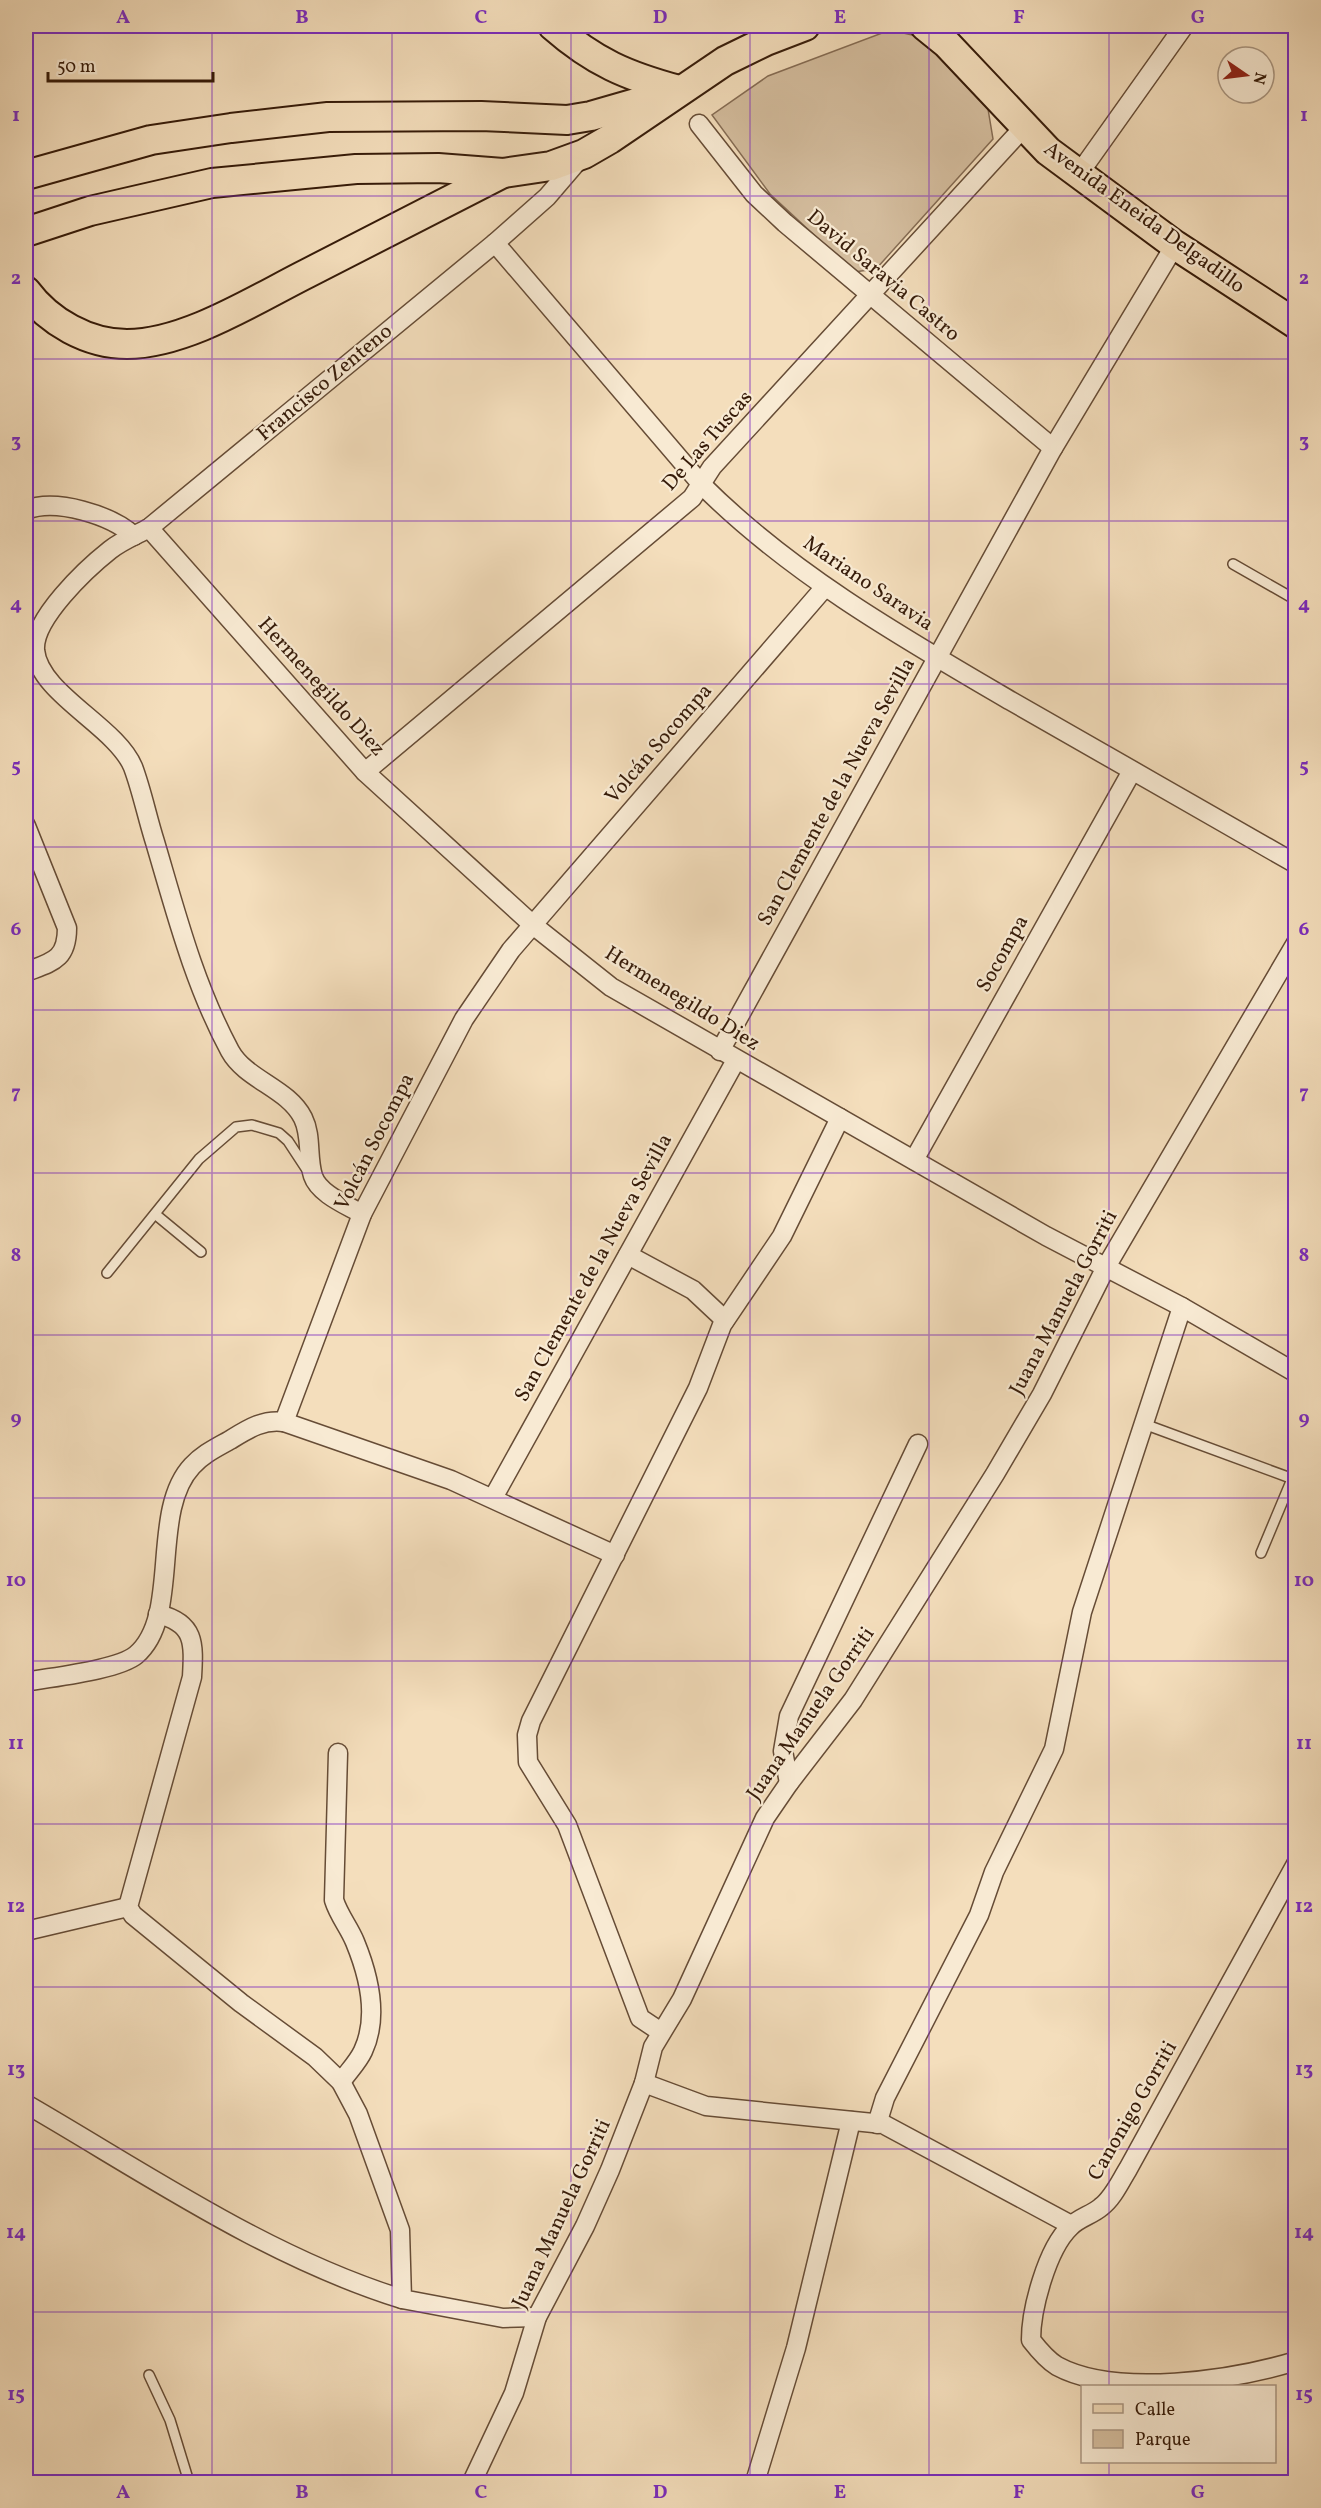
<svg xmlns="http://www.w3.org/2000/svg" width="1321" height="2508" font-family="Vollkorn,serif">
  <rect width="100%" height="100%" fill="#f4debc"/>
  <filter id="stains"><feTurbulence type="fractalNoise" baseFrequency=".00333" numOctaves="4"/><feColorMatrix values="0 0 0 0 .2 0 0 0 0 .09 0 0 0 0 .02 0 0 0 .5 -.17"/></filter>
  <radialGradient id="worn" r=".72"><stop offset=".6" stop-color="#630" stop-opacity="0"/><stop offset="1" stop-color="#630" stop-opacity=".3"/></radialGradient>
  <path fill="#d4bd9e" stroke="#856c54" stroke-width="1.5" d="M890 30 921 37 988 109 993 139 876 269 854 272 770 194 712 115 768 76Z"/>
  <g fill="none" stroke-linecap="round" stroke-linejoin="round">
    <defs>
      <g id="service">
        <path d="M1233 564 1296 600"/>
        <path d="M155 1214 201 1252"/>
        <path d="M107 1273 199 1159 236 1127 252 1125 279 1133 288 1141 309 1173"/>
        <path d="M1144 1424 1296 1480"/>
        <path d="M1261 1553 1292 1479"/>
        <path d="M149 2375 170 2420 189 2482"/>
      </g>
      <g id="minor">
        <path d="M699 124 754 194 785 223 1053 448"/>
        <path d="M1078 175 1184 26"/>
        <path d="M495 243 702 485C791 574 903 638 1011 701 1106 755 1201 810 1296 864"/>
        <path d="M26 510C56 498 111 515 134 536"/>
        <path d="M149 528 365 772 533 925 611 987 1046 1236 1182 1307 1296 1373"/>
        <path d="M365 772 692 498 712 467 1023 128"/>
        <path d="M26 826 67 928C67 960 52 962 26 972"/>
        <path d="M720 1051 1053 448 1175 245"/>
        <path d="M914 1160 1132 771"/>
        <path d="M362 1214C347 1205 319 1194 313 1176 307 1157 312 1136 303 1118 288 1088 246 1080 230 1051 194 984 176 913 155 842 147 817 142 791 133 767 116 726 39 694 35 650 33 619 86 569 110 550 121 541 136 535 149 528L495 243 547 197 583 155"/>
        <path d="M628 1255 693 1290 725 1320"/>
        <path d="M284 1422 451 1480 615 1555"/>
        <path d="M493 1498 736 1060"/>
        <path d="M158 1614C195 1623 194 1643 192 1677L128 1907 133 1915 241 2003 315 2057 341 2082 358 2114 400 2230 402 2299 503 2318 537 2317"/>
        <path d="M26 1682C51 1677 118 1670 136 1655 182 1616 149 1512 192 1466 203 1454 216 1448 230 1440 248 1429 263 1419 284 1422L362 1214 464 1019 511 950 825 587"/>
        <path d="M338 1753 334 1900C339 1916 349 1927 355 1942 369 1976 379 2017 363 2051 358 2062 348 2072 341 2082"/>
        <path d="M789 1783 783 1751 789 1716 918 1444"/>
        <path d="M1296 1864 1128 2169C1120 2182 1113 2198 1101 2207 1092 2215 1078 2218 1070 2227 1047 2249 1031 2309 1031 2340 1038 2349 1047 2360 1057 2366 1116 2398 1234 2380 1296 2361"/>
        <path d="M26 1931 128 1907"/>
        <path d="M661 2032 640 2018 567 1825 528 1762 527 1735 531 1721 698 1388 722 1325 782 1236 840 1118"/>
        <path d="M644 2083 706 2106 883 2124 1071 2225"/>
        <path d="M26 2104C147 2174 267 2257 402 2299"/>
        <path d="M877 2124 885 2098 979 1915 994 1872 1054 1749 1082 1612 1182 1307"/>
        <path d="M472 2482 514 2393 537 2317 585 2226 610 2170 644 2083 653 2047 682 1999 765 1818 789 1783 853 1700 995 1474 1042 1394 1106 1267 1296 943"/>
        <path d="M755 2482 796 2348 851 2121"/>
      </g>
      <g id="primary">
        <path d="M553 26C594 62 627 76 679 90"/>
        <path d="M925 26 946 43 1048 151 1175 245 1296 324"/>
        <path d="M26 175 151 140 231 128 328 117 481 116 567 120 591 116 657 97"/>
        <path d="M26 232 90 211 212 183 356 169 438 168 503 173 551 166 584 154 610 139 725 61 766 41 805 26"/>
        <path d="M26 291C49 322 88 344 127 344 186 344 256 299 308 273 373 239 438 206 503 173"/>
      </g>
    </defs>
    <use href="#service" stroke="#664c36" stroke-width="12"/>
    <use href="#minor" stroke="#664c36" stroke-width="21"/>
    <use href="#primary" stroke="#361b09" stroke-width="32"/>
    <use href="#service" stroke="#f8ead3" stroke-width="9"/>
    <use href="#minor" stroke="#f8ead3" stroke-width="18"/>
    <use href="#primary" stroke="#f4debc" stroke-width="28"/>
  </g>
  <path fill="none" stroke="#7b2cbf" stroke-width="1.5" stroke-opacity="0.55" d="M212 26V2482M392 26V2482M571 26V2482M750 26V2482M929 26V2482M1109 26V2386M26 196H1296M26 359H1296M26 521H1296M26 684H1296M26 847H1296M26 1010H1296M26 1173H1296M26 1335H1296M26 1498H1296M26 1661H1296M26 1824H1296M26 1987H1296M26 2149H1296M26 2312H1296M1109 2462V2482"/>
  <g text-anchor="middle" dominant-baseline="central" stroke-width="4.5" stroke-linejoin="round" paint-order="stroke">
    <g font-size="21" fill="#361b09" stroke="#f8ead3">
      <text transform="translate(1144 218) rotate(36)">Avenida Eneida Delgadillo</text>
      <text transform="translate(883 276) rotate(40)">David Saravia Castro</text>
      <text transform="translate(325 383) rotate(-40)">Francisco Zenteno</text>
      <text transform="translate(708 441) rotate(-49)">De Las Tuscas</text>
      <text transform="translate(868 584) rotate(34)">Mariano Saravia</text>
      <text transform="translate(321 687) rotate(48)">Hermenegildo Diez</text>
      <text transform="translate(659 744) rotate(-49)">Volcán Socompa</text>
      <text transform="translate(837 792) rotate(-61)">San Clemente de la Nueva Sevilla</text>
      <text transform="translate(1003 954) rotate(-61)">Socompa</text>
      <text transform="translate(682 999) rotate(32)">Hermenegildo Diez</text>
      <text transform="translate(375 1142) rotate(-63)">Volcán Socompa</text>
      <text transform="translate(594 1268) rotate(-61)">San Clemente de la Nueva Sevilla</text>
      <text transform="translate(1064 1303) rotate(-62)">Juana Manuela Gorriti</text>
      <text transform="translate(811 1714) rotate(-55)">Juana Manuela Gorriti</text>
      <text transform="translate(1133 2111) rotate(-60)">Canonigo Gorriti</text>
      <text transform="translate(562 2214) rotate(-65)">Juana Manuela Gorriti</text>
    </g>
  </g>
  <rect width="1321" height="2508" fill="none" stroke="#f4debc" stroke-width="66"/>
  <rect x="1081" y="2385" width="195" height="78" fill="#f8ead3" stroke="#aa9782" stroke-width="1.5"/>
  <rect x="1093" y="2404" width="30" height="9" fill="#f4debc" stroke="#aa9782" stroke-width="1.5"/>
  <text x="1135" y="2415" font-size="18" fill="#361b09">Calle</text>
  <rect x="1093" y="2430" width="30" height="18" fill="#d4bd9e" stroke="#aa9782" stroke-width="1.5"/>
  <text x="1135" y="2445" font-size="18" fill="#361b09">Parque</text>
  <g transform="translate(1246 75) rotate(104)"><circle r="28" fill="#f8ead3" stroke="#aa9782" stroke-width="1.5"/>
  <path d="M0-4.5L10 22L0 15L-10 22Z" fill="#8f2418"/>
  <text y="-9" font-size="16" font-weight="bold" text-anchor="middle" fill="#361b09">N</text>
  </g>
  <path d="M48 72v9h165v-9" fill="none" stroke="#361b09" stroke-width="3"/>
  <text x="57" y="72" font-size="18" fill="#361b09" stroke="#f8ead3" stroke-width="4.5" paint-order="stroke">50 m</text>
  <rect x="33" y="33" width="1255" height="2442" fill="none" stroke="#7b2cbf" stroke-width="2"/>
  <g font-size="20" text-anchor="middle" font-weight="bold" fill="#7b2cbf">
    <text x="123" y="23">A</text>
    <text x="302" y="23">B</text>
    <text x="481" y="23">C</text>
    <text x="660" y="23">D</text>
    <text x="840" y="23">E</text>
    <text x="1019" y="23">F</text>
    <text x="1198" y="23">G</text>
    <text x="16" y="121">1</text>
    <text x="1304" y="121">1</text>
    <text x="16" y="284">2</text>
    <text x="1304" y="284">2</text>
    <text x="16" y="447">3</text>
    <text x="1304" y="447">3</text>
    <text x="16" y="610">4</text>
    <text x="1304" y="610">4</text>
    <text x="16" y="772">5</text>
    <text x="1304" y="772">5</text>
    <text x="16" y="935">6</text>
    <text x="1304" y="935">6</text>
    <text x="16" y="1098">7</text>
    <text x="1304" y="1098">7</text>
    <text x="16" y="1261">8</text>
    <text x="1304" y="1261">8</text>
    <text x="16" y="1424">9</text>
    <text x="1304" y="1424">9</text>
    <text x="16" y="1586">10</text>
    <text x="1304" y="1586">10</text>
    <text x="16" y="1749">11</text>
    <text x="1304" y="1749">11</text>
    <text x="16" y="1912">12</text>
    <text x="1304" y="1912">12</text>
    <text x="16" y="2075">13</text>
    <text x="1304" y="2075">13</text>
    <text x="16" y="2238">14</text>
    <text x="1304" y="2238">14</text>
    <text x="16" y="2400">15</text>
    <text x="1304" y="2400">15</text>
    <text x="123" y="2498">A</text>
    <text x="302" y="2498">B</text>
    <text x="481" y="2498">C</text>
    <text x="660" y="2498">D</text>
    <text x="840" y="2498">E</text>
    <text x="1019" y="2498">F</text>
    <text x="1198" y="2498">G</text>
  </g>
  <rect width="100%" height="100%" filter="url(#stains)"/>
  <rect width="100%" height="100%" fill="url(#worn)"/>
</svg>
